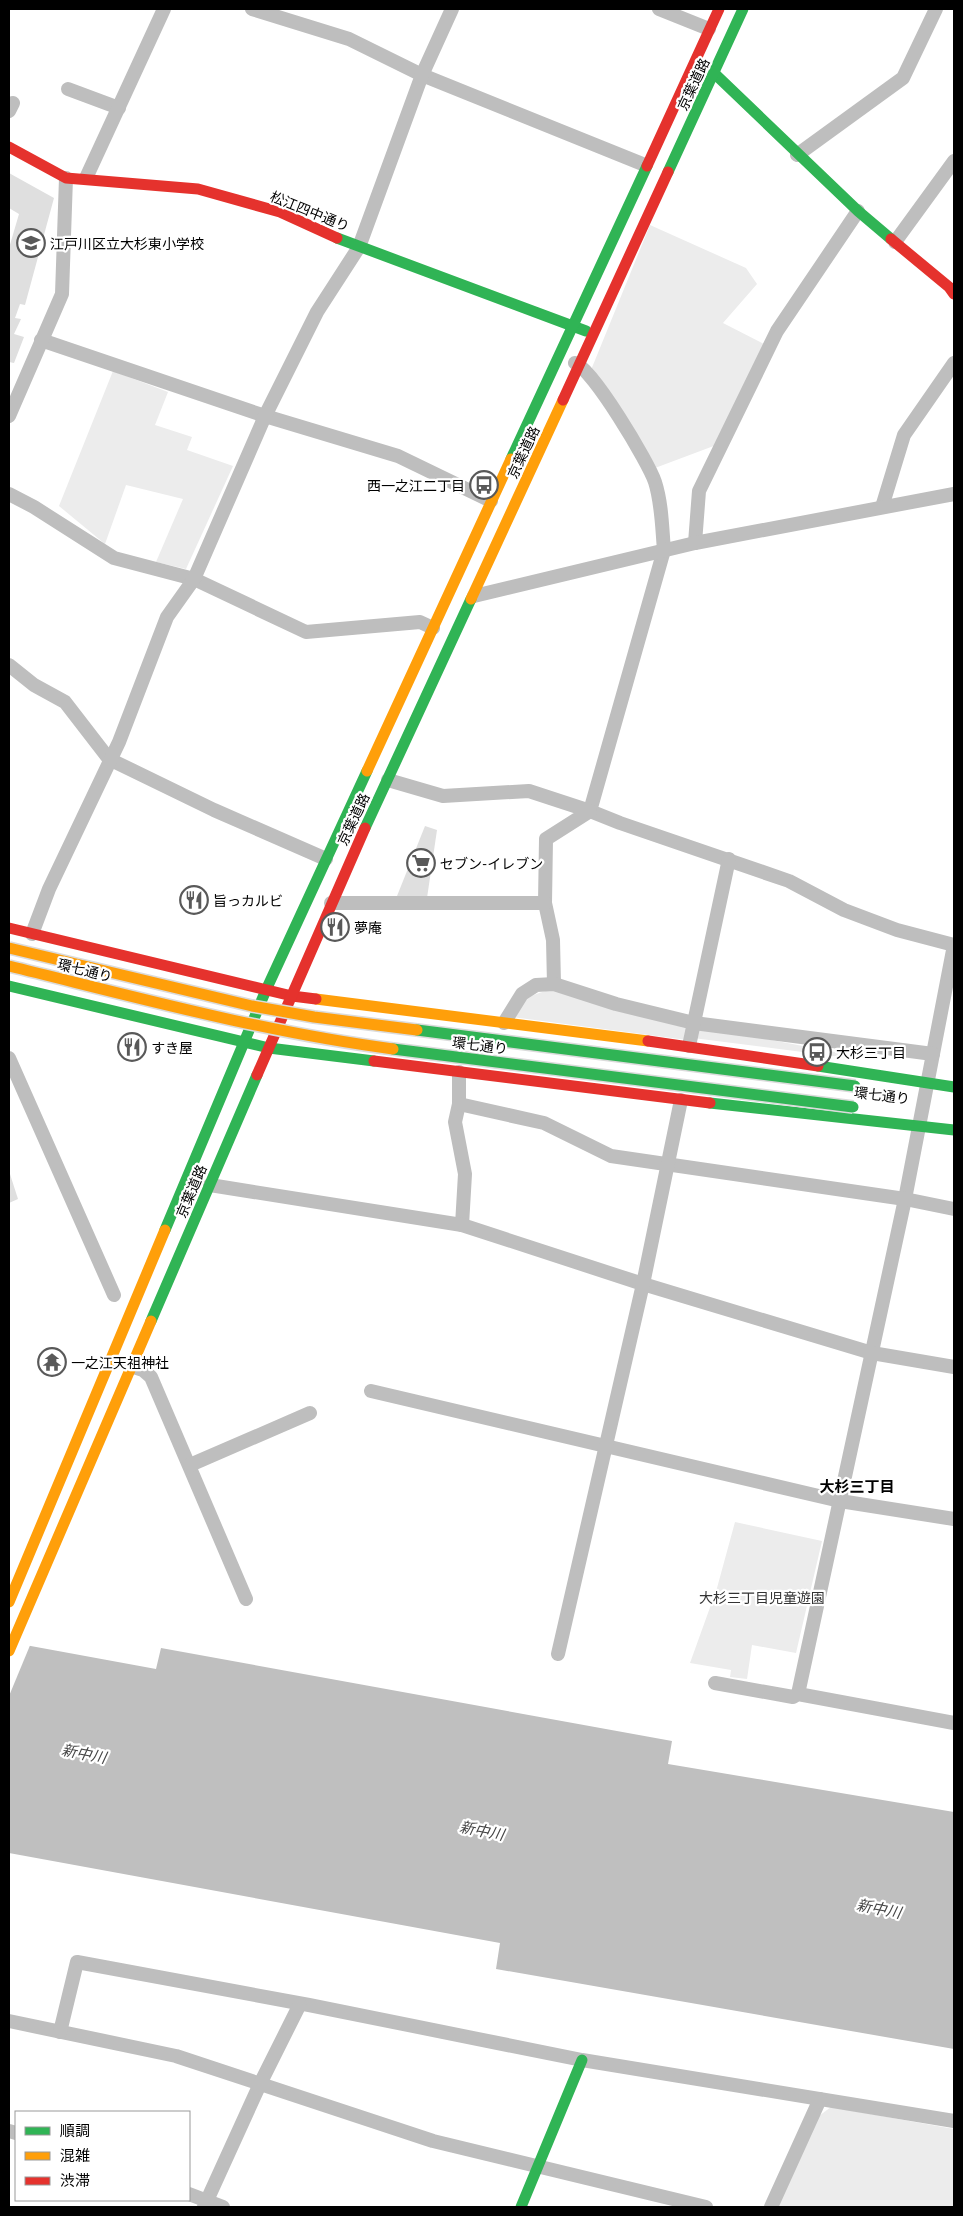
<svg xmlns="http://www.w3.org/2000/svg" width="963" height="2216" font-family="Lato,'Noto Sans JP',sans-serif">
  <rect width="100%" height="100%" fill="#fff"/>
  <g fill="#ececec">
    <path d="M650 225 746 268 757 284 723 323 766 345 719 444 655 468 591 370Z"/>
    <path d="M113 371 168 392 155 425 192 437 187 450 233 466 186 569 156 562 183 499 126 485 105 544 59 506Z"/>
    <path d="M554 989 690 1024 687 1040 512 1017C525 997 532 994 554 989Z"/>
    <path d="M697 1026 840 1053 841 1057 693 1038Z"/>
    <path d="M735 1522 822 1541 796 1653 752 1645 747 1679 730 1677 731 1670 690 1663 717 1588Z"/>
    <path d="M831 2107 954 2129V2207H777L819 2116Z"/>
  </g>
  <path fill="#bfbfbf" d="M9 1642 156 1669 161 1648 672 1741 668 1764 954 1812V2049L496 1969 500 1943 9 1853Z"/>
  <path fill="#fff" d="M9 1639 31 1643 9 1696Z"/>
  <g fill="#dfdfdf">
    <path d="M9 173 54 198 25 305 20 304 15 318 21 319 14 334 24 337 14 363 9 362V248L19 214 9 208Z"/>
    <path d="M425 826 437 830 427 898 397 896Z"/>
    <path d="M9 1171 18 1199 9 1203Z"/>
  </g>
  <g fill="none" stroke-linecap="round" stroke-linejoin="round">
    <g stroke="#bebebe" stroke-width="14">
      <path d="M252 9 349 39 422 75 645 165"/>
      <path d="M659 9 709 29"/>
      <path d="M68 89 119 108"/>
      <path d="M9 111 13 103"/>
      <path d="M797 155 903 78 936 9"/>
      <path d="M86 178 164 9"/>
      <path d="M895 242 954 161"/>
      <path d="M41 340 265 416 398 456 491 501"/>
      <path d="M575 363C592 368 649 463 655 482 662 504 662 528 664 550L590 811 620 823 789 881 844 910 897 930 954 945 905 1199 798 1694"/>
      <path d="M9 416 62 294 66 178"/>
      <path d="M9 494 34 507 114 558 194 579 306 632 420 622 433 628"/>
      <path d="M882 507 904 435 954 363"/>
      <path d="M695 543 699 491 777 331 858 211"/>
      <path d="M474 596 695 543 954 494"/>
      <path d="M9 665 34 685 65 702 109 759 214 810 326 859"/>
      <path d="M388 780 443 796 529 791 590 811 546 839 545 903 553 940 554 984"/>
      <path d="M331 903H545"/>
      <path d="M32 934 49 889 119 742 167 617 194 579 265 416 317 312 359 247 422 75 452 9"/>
      <path d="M504 1023 522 994 536 985 554 984 616 1004 694 1023 933 1054"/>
      <path d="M689 1046 729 859"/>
      <path d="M9 1058 114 1295"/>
      <path d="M459 1072V1104L455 1122 465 1174 462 1225"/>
      <path d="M459 1104 544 1123 611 1156 905 1199 954 1209"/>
      <path d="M210 1185 462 1225 643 1284 872 1353 954 1367"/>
      <path d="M131 1366 143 1370 151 1377 246 1599"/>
      <path d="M371 1391 840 1501 954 1519"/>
      <path d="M190 1465 310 1413"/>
      <path d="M558 1654 643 1284 681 1100"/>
      <path d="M715 1683 793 1697 798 1694 954 1723"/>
      <path d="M9 2021 176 2056 433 2141 706 2207"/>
      <path d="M60 2032 77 1962 309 2005 582 2060 954 2121"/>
      <path d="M9 2131 16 2133"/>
      <path d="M189 2194 223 2207"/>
      <path d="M204 2207 260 2084 300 2004"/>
      <path d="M771 2207 820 2099"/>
    </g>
    <g stroke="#30b455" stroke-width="11">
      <path d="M715 74 858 211 891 239"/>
      <path d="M668 172 743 9"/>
      <path d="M337 238 586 331"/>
      <path d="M511 459 647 166"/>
      <path d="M365 828 471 599"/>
      <path d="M9 986 269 1048 374 1061"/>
      <path d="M818 1066 954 1087"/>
      <path d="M710 1103 954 1130"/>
      <path d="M165 1230 266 990 367 771"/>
      <path d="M151 1321 257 1075"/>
      <path d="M521 2207 582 2060"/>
    </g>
    <g stroke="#ff9f0a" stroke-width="11">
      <path d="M471 599 563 400"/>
      <path d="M367 771 511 459"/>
      <path d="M316 999 648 1041"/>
      <path d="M9 1602 165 1230"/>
      <path d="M9 1651 151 1321"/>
    </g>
    <g stroke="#e5322d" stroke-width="11">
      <path d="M9 147 66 178 198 189 280 212 337 238"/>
      <path d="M647 166 719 9"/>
      <path d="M891 239 949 287 954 294"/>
      <path d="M563 400 668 172"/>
      <path d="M9 928 292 996 316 999"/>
      <path d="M648 1041 818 1066"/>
      <path d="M374 1061 710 1103"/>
      <path d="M257 1075 365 828"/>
    </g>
    <defs>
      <g id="fast-bridge">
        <path d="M417 1030 855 1086"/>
        <path d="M393 1049 853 1107"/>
      </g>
      <g id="slow-bridge">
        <path d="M9 948 252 1006 314 1017 417 1030"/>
        <path d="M9 966C136 997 263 1032 393 1049"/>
      </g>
    </defs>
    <use href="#fast-bridge" stroke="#dbdbdb" stroke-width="14" stroke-linecap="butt"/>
    <use href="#slow-bridge" stroke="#dbdbdb" stroke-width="14" stroke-linecap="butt"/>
    <use href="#fast-bridge" stroke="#30b455" stroke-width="11"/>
    <use href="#slow-bridge" stroke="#ff9f0a" stroke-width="11"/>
  </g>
  <defs>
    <symbol id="school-ring" viewBox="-11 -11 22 22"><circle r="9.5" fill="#fff" stroke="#595959" stroke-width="1.5"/><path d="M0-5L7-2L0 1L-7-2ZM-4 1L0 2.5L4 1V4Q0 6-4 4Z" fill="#595959"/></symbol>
    <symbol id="bus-ring" viewBox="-11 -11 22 22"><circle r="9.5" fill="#fff" stroke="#595959" stroke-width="1.5"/><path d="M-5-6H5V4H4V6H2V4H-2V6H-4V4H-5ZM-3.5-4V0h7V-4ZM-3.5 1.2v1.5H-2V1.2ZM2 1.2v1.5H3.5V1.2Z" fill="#595959"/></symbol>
    <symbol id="supermarket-ring" viewBox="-11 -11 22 22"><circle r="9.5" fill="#fff" stroke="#595959" stroke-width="1.5"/><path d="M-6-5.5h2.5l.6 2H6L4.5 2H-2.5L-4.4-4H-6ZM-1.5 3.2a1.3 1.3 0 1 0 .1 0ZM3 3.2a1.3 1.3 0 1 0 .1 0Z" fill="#595959"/></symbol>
    <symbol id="restaurant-ring" viewBox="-11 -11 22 22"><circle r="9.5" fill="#fff" stroke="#595959" stroke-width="1.5"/><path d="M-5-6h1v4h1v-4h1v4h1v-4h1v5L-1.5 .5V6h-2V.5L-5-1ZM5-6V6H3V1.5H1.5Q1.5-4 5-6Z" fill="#595959"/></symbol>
    <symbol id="temple-ring" viewBox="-11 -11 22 22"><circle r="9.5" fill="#fff" stroke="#595959" stroke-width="1.5"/><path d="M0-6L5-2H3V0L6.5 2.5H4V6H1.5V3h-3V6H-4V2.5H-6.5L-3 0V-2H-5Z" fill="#595959"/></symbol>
  </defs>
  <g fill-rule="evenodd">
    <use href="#school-ring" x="15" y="227" width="32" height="32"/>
    <use href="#bus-ring" x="468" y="469" width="32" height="32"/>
    <use href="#supermarket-ring" x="405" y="847" width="32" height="32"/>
    <use href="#restaurant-ring" x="178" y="884" width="32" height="32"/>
    <use href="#restaurant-ring" x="319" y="911" width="32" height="32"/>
    <use href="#restaurant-ring" x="116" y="1031" width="32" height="32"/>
    <use href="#bus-ring" x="801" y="1036" width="32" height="32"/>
    <use href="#temple-ring" x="36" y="1346" width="32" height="32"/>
  </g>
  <g text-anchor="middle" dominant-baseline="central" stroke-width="4.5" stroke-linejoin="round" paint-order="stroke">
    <g font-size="14" fill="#000" stroke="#fff">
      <text transform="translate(693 84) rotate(-65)">京葉道路</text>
      <text transform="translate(310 211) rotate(22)">松江四中通り</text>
      <text transform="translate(523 452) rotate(-65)">京葉道路</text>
      <text transform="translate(353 819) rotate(-65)">京葉道路</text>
      <text transform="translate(85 970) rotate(14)">環七通り</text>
      <text transform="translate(480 1045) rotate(7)">環七通り</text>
      <text transform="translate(882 1095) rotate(7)">環七通り</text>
      <text transform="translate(191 1191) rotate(-67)">京葉道路</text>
    </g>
    <g font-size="14" fill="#000" stroke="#fff" text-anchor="start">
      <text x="50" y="243">江戸川区立大杉東小学校</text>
      <text x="465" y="485" text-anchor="end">西一之江二丁目</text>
      <text x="440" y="863">セブン-イレブン</text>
      <text x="213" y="900">旨っカルビ</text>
      <text x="354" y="927">夢庵</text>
      <text x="151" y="1047">すき屋</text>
      <text x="836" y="1052">大杉三丁目</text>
      <text x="71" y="1362">一之江天祖神社</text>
    </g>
    <g font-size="14" fill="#333" stroke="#fff">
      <text x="762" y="1597">大杉三丁目児童遊園</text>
    </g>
    <g font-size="15" font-weight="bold" fill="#000" stroke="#fff">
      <text x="857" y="1486">大杉三丁目</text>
    </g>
    <g font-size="15" font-style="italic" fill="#444" stroke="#fff">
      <text transform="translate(84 1753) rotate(11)">新中川</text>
      <text transform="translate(482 1830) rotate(11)">新中川</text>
      <text transform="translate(879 1908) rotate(11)">新中川</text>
    </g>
  </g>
  <rect width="963" height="2216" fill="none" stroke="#000000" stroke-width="20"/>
  <rect x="15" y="2111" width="175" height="90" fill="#ffffff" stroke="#999999"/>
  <rect x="25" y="2127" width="25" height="8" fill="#30b455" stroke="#999999"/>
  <text x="60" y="2136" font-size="15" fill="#000000">順調</text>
  <rect x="25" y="2152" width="25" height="8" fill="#ff9f0a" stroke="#999999"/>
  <text x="60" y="2161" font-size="15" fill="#000000">混雑</text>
  <rect x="25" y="2177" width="25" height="8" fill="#e5322d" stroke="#999999"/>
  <text x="60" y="2186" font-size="15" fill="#000000">渋滞</text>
</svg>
